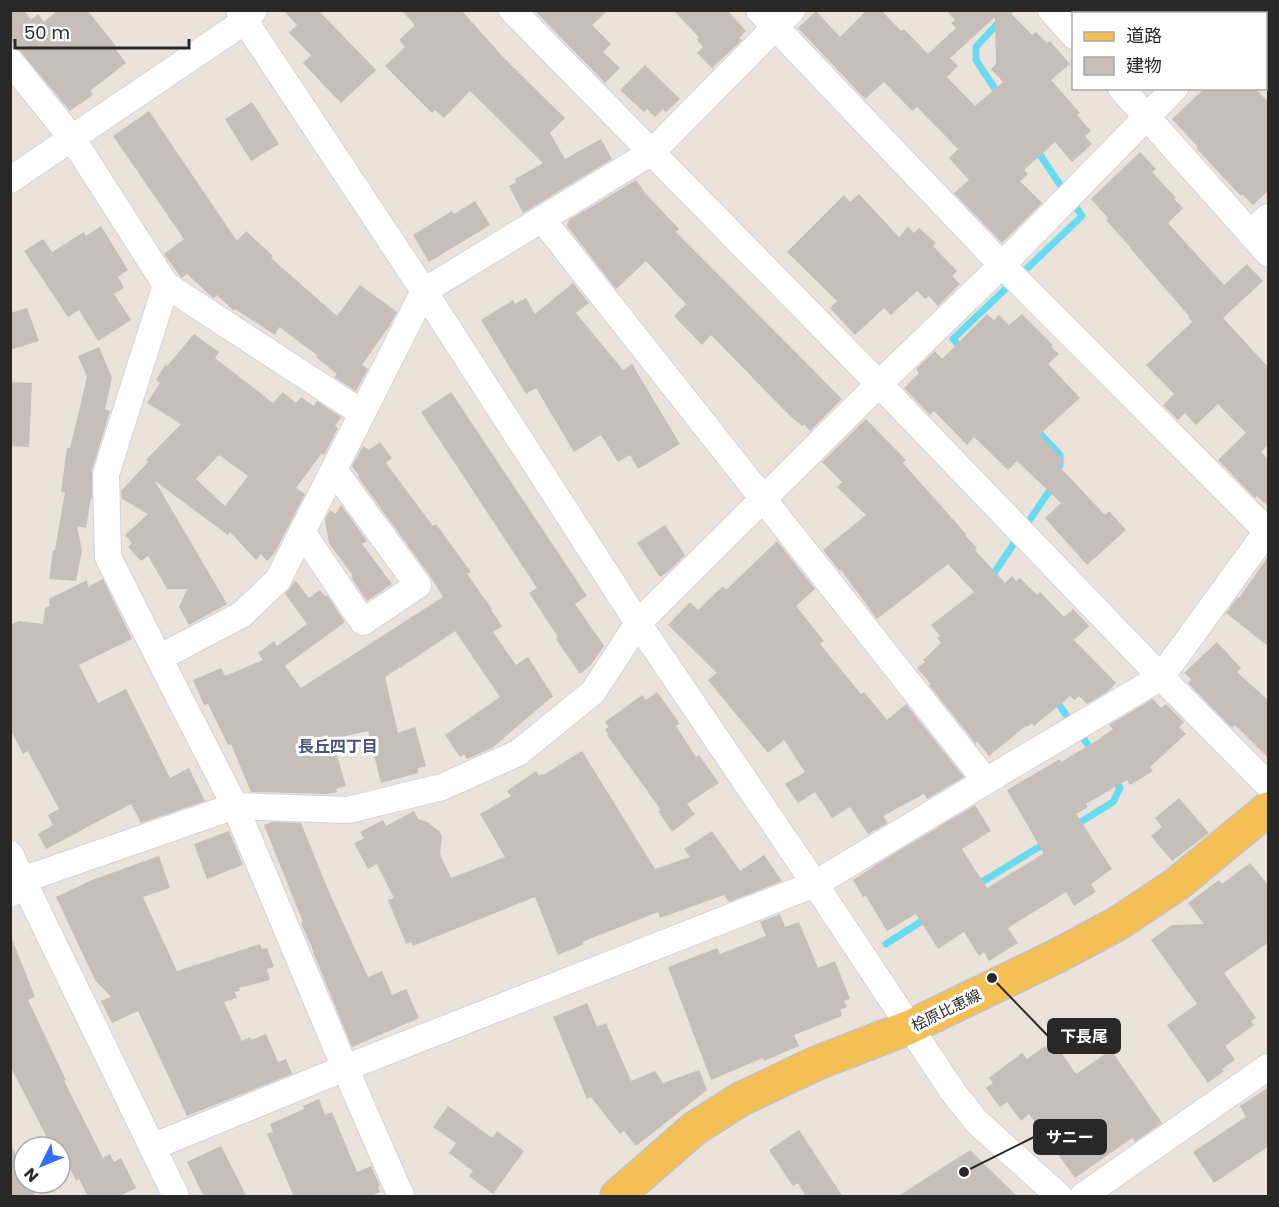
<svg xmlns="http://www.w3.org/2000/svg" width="1279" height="1207" font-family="Poppins,'Noto Sans JP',sans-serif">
  <rect width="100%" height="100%" fill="#ebe2d9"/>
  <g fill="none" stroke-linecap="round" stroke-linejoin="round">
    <g stroke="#68dbf1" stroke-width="7">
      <path d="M999 95 976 60V47L1010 10"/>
      <path d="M1036 149 1065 192"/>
      <path d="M963 350 953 339 1082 216 1072 201"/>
      <path d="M1036 429 1060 455V465"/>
      <path d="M1025 527 1054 484"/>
      <path d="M990 579 1019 536"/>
      <path d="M1054 698 1072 723"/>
      <path d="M1079 732 1093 752"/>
      <path d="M1074 826 1113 802 1120 788 1112 778"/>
      <path d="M977 885 1047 842"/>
      <path d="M886 944 928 917"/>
    </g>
  </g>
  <g fill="#c6bfb9" fill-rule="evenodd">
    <path d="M10 10H24L31 20 38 14 44 22 58 10H87L116 46 114 47 126 63 90 91 93 95 70 111 10 39Z"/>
    <path d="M283 10H318L376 70 341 103 303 63 311 55 289 33 297 25Z"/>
    <path d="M401 10H461L505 59 565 118 550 133 565 159 601 139 612 159 523 213 509 186 516 182 515 179 543 163 470 91 444 118 435 110 432 113 385 66 405 47 399 40 414 26V24Z"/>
    <path d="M534 10H608L592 25 611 44 603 52 620 68 605 83Z"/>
    <path d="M673 10H727L746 31 739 38 742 40 712 68 697 53 703 47 697 40 699 37Z"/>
    <path d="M867 10H881L901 31 904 29 928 54 956 28 951 23 955 20 946 10H1008L1032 35 1036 32 1047 43 1050 41 1070 64 1051 80 1080 113 1077 115 1091 131 1085 136 1092 144 1072 162 1055 142 1024 170 1028 174 1020 181 1042 203 1002 243 954 193 969 180 949 158 958 149 917 107 912 111 884 82 865 99 798 28 816 11 840 37ZM995 17 996 64 991 69 1003 82 975 106 947 77 958 66 950 58Z"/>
    <path d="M645 65 680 99 666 112 663 109 655 117 647 109 644 112 620 90Z"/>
    <path d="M1205 88H1255L1269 103V190L1253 205 1242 194 1241 196 1196 148 1198 147 1172 119Z"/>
    <path d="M252 102 279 144 251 161 225 119Z"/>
    <path d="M149 111 237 241 246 231 273 256 271 258 337 316 360 285 397 312 388 328 364 362 362 365 368 369 356 391 334 377 337 374 316 357 317 355 279 327 275 335 235 309 234 311 217 295 214 298 212 297 187 274 182 278 180 276 164 254 184 239 113 136Z"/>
    <path d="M1140 152 1156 169 1152 172 1176 198 1174 199 1183 208 1168 223 1224 285 1247 264 1263 281 1223 318 1269 368V444L1261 452 1269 460V507L1257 496 1255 498 1218 460 1246 433 1218 404 1196 425 1185 413 1178 420 1163 405 1174 394 1146 365 1192 322 1188 317 1189 316 1130 248H1131L1106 220 1108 218 1091 199Z"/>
    <path d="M636 180 646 194 679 229 676 232 842 399 810 431 804 424 802 426 789 415 711 335 702 345 674 316 686 304 646 261 616 289 567 226 569 220Z"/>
    <path d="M859 194 899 237 908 227 914 233 919 228 936 243 933 246 957 271 952 276 960 284 938 306 929 296 925 299 917 291 891 315 884 308 855 335 830 308 837 301 787 252 844 195 850 202Z"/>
    <path d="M475 201 490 225 429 262 413 235 452 211 454 214Z"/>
    <path d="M101 226 128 270 118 277 124 288 114 294 131 320 98 341 79 310 68 317 24 251 43 239 52 252 84 232 86 236Z"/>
    <path d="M573 283 589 303 576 313 623 370 632 364 680 444 638 469 630 455 618 462 601 435 574 452 536 388 526 394 481 320 513 300 515 304 526 298 535 314Z"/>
    <path d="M27 308 39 341 10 350V313Z"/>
    <path d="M987 314 994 320 999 315 1009 325 1022 314 1053 345 1051 347 1059 354 1048 364 1080 398 1039 435 1065 461 1059 466 1105 515 1109 511 1126 530 1087 565 1045 518 1061 503 1017 461 1008 470 974 437 967 445 934 411 930 415 904 388 919 373 916 369 935 351 942 359Z"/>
    <path d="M194 334 219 352 215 358 273 403 283 392 296 403 301 397 314 406 317 401 341 417 335 426 338 428 324 455 322 453 296 488 305 494 274 554 267 561 261 554 256 560 230 532 228 535 155 481 227 604 189 625 179 607 187 589H167L148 556 141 561 128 547 132 543 125 535 148 514 122 499 121 491 148 462 146 460 181 424 147 403 160 383 156 380 165 365 167 366ZM219 455 248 476 225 506 196 479Z"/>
    <path d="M99 347 112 378 105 409 110 411 92 470V499L91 498 86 528 77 526 82 550 76 581 49 579 53 551 55 550 65 492H61L67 448H70L87 377 78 356Z"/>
    <path d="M10 382 32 383 29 447 10 446Z"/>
    <path d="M451 392 587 596 575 604 604 646 590 666 580 674 556 639 558 637 529 593 537 588 421 412Z"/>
    <path d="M866 419 906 460 903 463 966 534 965 535 977 548 975 550 1005 583 1012 576 1016 581 1020 578 1037 595 1040 592 1064 617 1073 609 1089 626 1074 640 1116 683 1107 692 1087 704 1079 696 1075 700 1070 696 1034 726 1032 723 1027 727 1026 726 989 756 977 741 976 744 929 685 931 684 917 668 925 662 923 660 941 643 937 638 940 636 931 625 974 592 948 564 877 619 841 570 840 571 838 569 823 550 866 515 837 487 842 482 822 462Z"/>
    <path d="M380 442 392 458 386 463 433 526 436 524 471 572 467 574 492 609 491 610 502 626 493 632 516 665 528 657 553 696 492 748 467 759 464 754 460 757 445 735 500 697 455 631 400 668 399 666V668L385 677 398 733 415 727 426 766 418 768V773L381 783 368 731 332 739 346 786 336 789 337 792 328 794 251 792 231 744 228 745 208 704 204 705 193 680 221 668 225 676 263 660 258 653 274 641 277 646 307 624 285 594 291 587 295 580 309 598 320 590 325 596 327 595 345 622 285 666 301 688 443 597 430 576 358 477 359 476 352 466 363 446 369 450Z"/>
    <path d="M341 505 367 541 362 544 392 584 367 601 351 577 353 576 329 543 325 520 330 510 335 514Z"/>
    <path d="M665 525 685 555 669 571 660 577 637 543Z"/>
    <path d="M777 541 815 589 796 606 824 641 820 644 861 694 864 692 887 720 906 704 964 777 927 799 924 794 883 816 888 823 868 834 850 807 832 818 815 792 798 803 785 784 805 772 784 740 768 753 708 680 717 673 668 625 690 602 698 610 723 586 726 590Z"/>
    <path d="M1269 555V647L1226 613 1238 597 1239 598Z"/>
    <path d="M103 579 132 639 79 665 98 703 126 689 170 778 189 768 205 801 141 823 131 804 46 849 38 834 53 825 48 815 59 809 28 751 23 754 10 729V625L19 621 43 624 45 608 50 606 49 599 87 580 88 587Z"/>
    <path d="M1217 642 1241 668 1237 672 1269 701V759L1235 725 1232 728 1188 683 1191 679 1184 673Z"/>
    <path d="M657 692 680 724 676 726 696 757 699 755 719 783 687 804 695 814 672 832 658 811 661 810 607 735 608 734 605 729 609 727 605 722 642 695 646 700Z"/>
    <path d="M1153 699 1161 708 1166 704 1184 722 1179 727 1186 734 1150 767 1153 771 1130 785 1127 780 1086 804 1088 807 1076 814 1112 869 1091 884 1096 892 1074 906 1066 892 1008 928 1018 943 989 961 984 952 979 956 964 932 938 949 916 914 887 931 866 896 863 897 853 880 885 859 975 805 991 831 962 849 987 888 1043 854V852L1007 790 1060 759 1061 762 1101 738V737L1113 729 1109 725Z"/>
    <path d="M582 751 655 869 690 857 684 849 712 831 740 871 764 855 782 881 729 902 724 895 660 918 658 912 582 942 584 944 558 955 535 897 413 946 411 942 406 944 388 900 394 898 377 864 368 869 354 843 364 838 360 832 383 820 386 826 414 811 418 819 427 822 440 832 442 837 440 854 451 878 505 857 480 814 511 796 507 791 536 771 539 776 542 774 543 775Z"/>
    <path d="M1179 798 1209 833 1172 861 1151 836 1162 827 1155 818Z"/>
    <path d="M272 822 301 823 329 892 368 977 382 971 392 995 406 989 419 1018 352 1047 313 952H314L301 923 303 922 264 825Z"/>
    <path d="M229 831 243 865 207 879 194 844Z"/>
    <path d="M159 856 170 888 143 897 177 971 260 944 262 949 267 948 274 967 267 969 270 980 239 988 240 991 235 992 237 998 224 1002 242 1041 250 1037 251 1040 266 1034 278 1062 286 1059 292 1074 187 1116 138 1011 112 1023 101 1001 111 997 95 980 56 897 92 880Z"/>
    <path d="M1250 863 1269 886V942L1224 973 1256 1018 1251 1021 1254 1025 1225 1046 1235 1060 1222 1069 1224 1071 1208 1083 1167 1025 1197 1004 1151 940 1172 925 1204 924 1188 903 1219 880 1222 884Z"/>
    <path d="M780 914 785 927 799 922 818 968 835 961 850 999 844 1001 847 1007 840 1010 842 1016 794 1035 799 1046 764 1061 763 1058 711 1080 668 967 717 948 720 954 766 936 760 922Z"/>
    <path d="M10 939H12L35 997 28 1000 66 1080 64 1081 103 1158 110 1154 114 1162 121 1158 136 1188 118 1197H88L79 1179 76 1181 60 1147H52L10 1066Z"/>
    <path d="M587 1003 597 1027 606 1023 631 1081 655 1071 663 1083 699 1070 707 1090 636 1146 624 1131 620 1134 591 1097 587 1099 553 1017Z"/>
    <path d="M1045 1046 1051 1055 1059 1049 1076 1074 1111 1050 1162 1123 1135 1142 1132 1138 1075 1178 1029 1114 1021 1121 1007 1102 1000 1107 986 1088 993 1083 989 1078 1022 1053 1027 1059Z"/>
    <path d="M1269 1087V1146L1214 1183 1193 1152 1246 1117 1240 1106Z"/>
    <path d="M319 1099 325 1115 332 1112 357 1172 371 1166 380 1186 378 1187 380 1192 369 1197H294L267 1134 273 1132 270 1124 304 1109 303 1106Z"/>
    <path d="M448 1106 492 1138 497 1131 524 1151 493 1194 469 1176 473 1171 449 1153 456 1143 433 1127Z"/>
    <path d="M799 1130 843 1197H806L798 1183 793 1186 769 1150Z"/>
    <path d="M10 1143 24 1172V1183H29L36 1197H10Z"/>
    <path d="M221 1146 247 1197H204L187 1162Z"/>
    <path d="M970 1150 1018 1197H897Z"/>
  </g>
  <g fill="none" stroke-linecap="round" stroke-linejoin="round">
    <defs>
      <g id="minor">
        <path d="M239 10 245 21 424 291 638 623 815 884 953 1092 977 1122 1059 1196"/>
        <path d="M512 10 879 384 1161 677 1268 785"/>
        <path d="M759 10 1002 265 1267 531"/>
        <path d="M1051 10 1074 36"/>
        <path d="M1251 14 1255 10"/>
        <path d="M10 61 72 138 166 285 106 474 108 557 159 658"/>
        <path d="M1121 88 1268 253"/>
        <path d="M10 180 245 21 254 10"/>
        <path d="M542 219 986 781"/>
        <path d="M1251 233 1268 217"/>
        <path d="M166 285 362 413"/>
        <path d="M302 532 363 622 418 585 334 470"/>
        <path d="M10 854 176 1196"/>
        <path d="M10 894 22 880 235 806 348 810 442 787 518 753 593 692 638 623 879 384 1002 265 1175 88"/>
        <path d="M152 1147 345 1068 815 884 986 781 1161 677 1268 530"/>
        <path d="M401 1196 345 1068 235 806 159 658 241 615 278 580 424 291 652 152 792 10"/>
        <path d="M1083 1196 1268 1067"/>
      </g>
      <path id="major" d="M617 1196 695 1128 741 1099 817 1063 910 1027 1055 957 1117 924 1177 884 1268 809"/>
    </defs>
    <use href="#minor" stroke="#ced4e2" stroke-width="28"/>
    <use href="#major" stroke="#c3c3c3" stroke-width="36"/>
    <use href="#minor" stroke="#fff" stroke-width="26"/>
    <use href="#major" stroke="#f4bf55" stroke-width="33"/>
  </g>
  <g text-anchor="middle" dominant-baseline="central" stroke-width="6" stroke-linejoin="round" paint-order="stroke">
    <g font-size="15" fill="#282828" stroke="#fff">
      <text transform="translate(946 1010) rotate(-26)">桧原比恵線</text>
    </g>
    <g font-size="16" font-weight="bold" fill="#48567a" stroke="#fff">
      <text x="338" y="746">長丘四丁目</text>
    </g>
  </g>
  <path fill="none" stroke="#282828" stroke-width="2" d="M992 978L1048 1036M964 1172L1034 1137"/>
  <g fill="#282828" stroke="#fff" stroke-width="2">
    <circle cx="992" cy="978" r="6"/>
    <circle cx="964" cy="1172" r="6"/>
  </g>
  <g fill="#282828" stroke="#282828" stroke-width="2">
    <rect x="1048" y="1019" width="72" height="34" rx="6"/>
    <rect x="1034" y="1120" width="72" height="34" rx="6"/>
  </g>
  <g font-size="16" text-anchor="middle" font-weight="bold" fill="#fff">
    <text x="1084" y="1042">下長尾</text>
    <text x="1070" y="1143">サニー</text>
  </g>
  <rect width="1279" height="1207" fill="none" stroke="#282828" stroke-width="24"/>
  <rect x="1072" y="12" width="195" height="78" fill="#ffffff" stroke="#a9a9a9" stroke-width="1.5"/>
  <rect x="1084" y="32" width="30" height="9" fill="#f4bf55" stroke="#a9a9a9" stroke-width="1.5"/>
  <text x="1126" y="42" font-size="18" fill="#282828">道路</text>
  <rect x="1084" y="57" width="30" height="18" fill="#c6bfb9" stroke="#a9a9a9" stroke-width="1.5"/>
  <text x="1126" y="72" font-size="18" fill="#282828">建物</text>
  <g transform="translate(42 1165) rotate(227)"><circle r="28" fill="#ffffff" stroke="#a9a9a9" stroke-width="1.5"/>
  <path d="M0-4.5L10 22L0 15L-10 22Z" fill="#336dfe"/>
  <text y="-9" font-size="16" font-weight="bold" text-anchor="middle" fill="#282828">N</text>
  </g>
  <path d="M15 39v9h174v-9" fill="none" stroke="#282828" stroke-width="3"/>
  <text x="24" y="39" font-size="18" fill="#282828" stroke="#ffffff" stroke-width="4.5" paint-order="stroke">50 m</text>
</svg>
